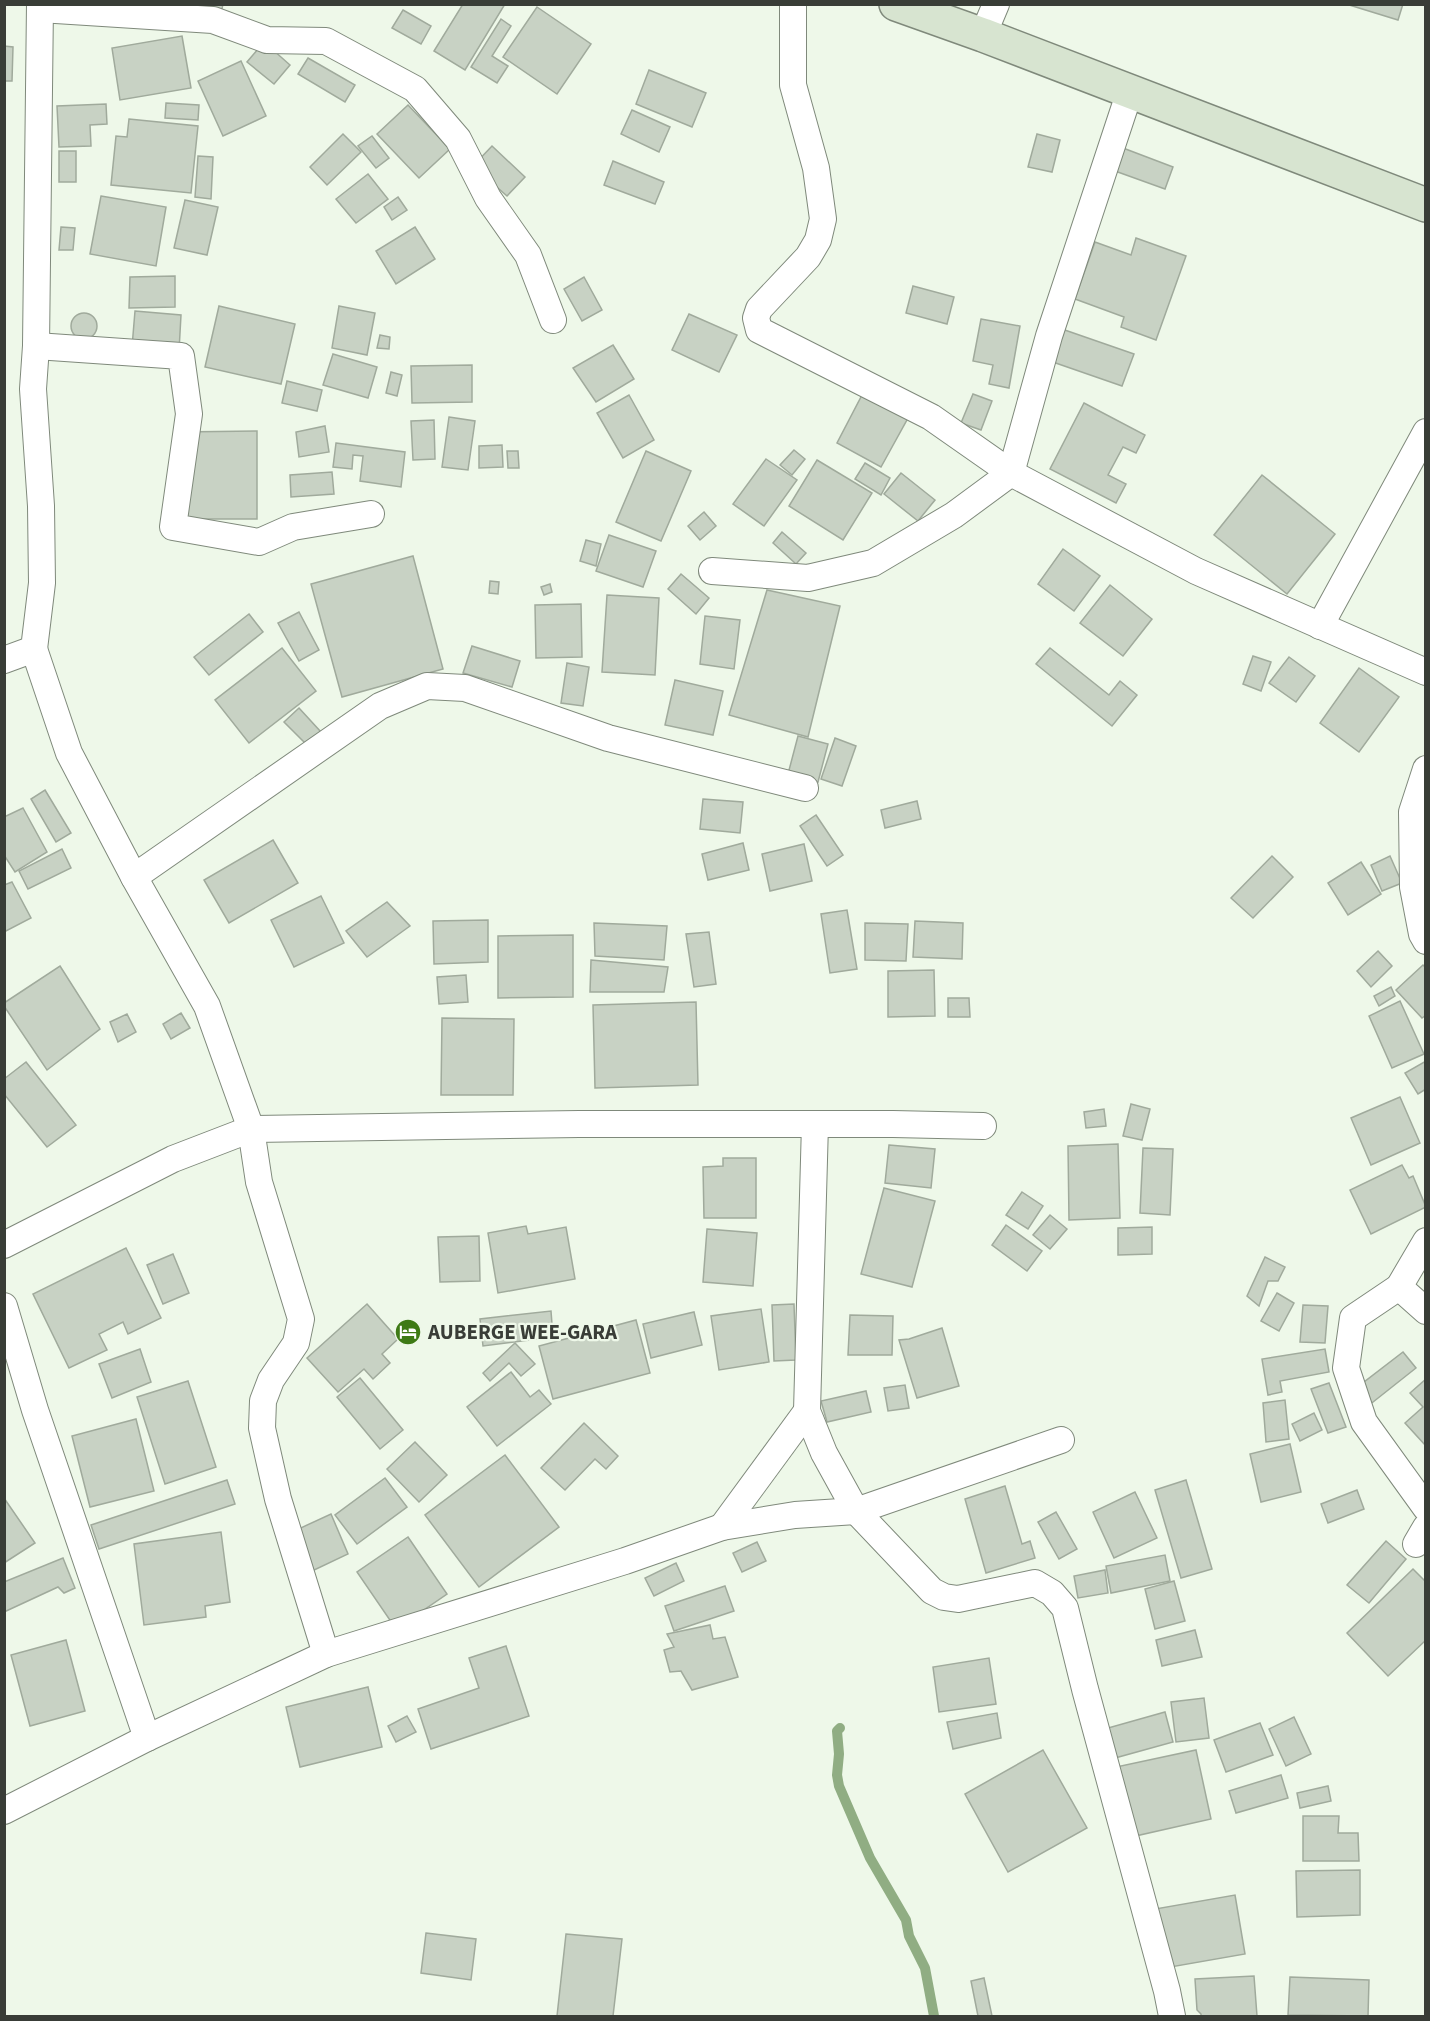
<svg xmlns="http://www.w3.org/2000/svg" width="1430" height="2021" font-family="'Source Sans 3',sans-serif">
  <rect width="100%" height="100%" fill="#eef8e9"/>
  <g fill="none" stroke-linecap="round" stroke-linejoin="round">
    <path stroke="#90ad83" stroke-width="10" d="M840 1728 837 1731 839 1754 837 1775 839 1786 870 1858 906 1920 909 1936 925 1968 934 2016"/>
  </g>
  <g fill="#c8d2c4" stroke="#a0aa9c" stroke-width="1.5">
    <path d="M183 4H223L222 9Z"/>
    <path d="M463 4H505L465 70 434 51Z"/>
    <path d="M1346 4H1403L1398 20Z"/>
    <path d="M537 7 591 44 557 94 503 57Z"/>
    <path d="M403 10 431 26 421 44 392 28Z"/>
    <path d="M501 19 511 26 492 56 508 66 497 83 471 67Z"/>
    <path d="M182 36 191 88 120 100 112 48Z"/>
    <path d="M264 42 290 65 274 84 247 62Z"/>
    <path d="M4 46 13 47 12 81H4Z"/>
    <path d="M308 58 355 85 345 102 298 74Z"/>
    <path d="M241 61 266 116 223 136 198 81Z"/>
    <path d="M649 70 706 93 692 127 636 104Z"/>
    <path d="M166 103 199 105 198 120 165 118Z"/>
    <path d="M106 104 107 124 90 125 91 146 59 147 57 106Z"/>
    <path d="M408 105 450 149 419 178 377 134Z"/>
    <path d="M632 110 670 127 659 152 621 134Z"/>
    <path d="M129 119 198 126 191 193 111 185 116 136 127 137Z"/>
    <path d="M343 134 361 152 327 185 310 167Z"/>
    <path d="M1037 134 1060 140 1052 172 1028 167Z"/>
    <path d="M372 136 389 158 376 168 358 146Z"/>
    <path d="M492 146 525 177 507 196 473 166Z"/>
    <path d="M1123 148 1173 167 1165 189 1115 171Z"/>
    <rect x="59" y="151" width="17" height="31"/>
    <path d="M198 156 213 157 211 199 195 197Z"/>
    <path d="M613 161 664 182 655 204 604 185Z"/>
    <path d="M368 174 388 199 356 223 336 199Z"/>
    <path d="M101 196 166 207 156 266 90 254Z"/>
    <path d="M398 197 407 210 392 220 384 207Z"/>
    <path d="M185 200 218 207 207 255 174 248Z"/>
    <path d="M61 227 75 228 73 250H59Z"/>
    <path d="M415 227 435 259 396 284 376 251Z"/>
    <path d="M1136 238 1186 256 1156 340 1121 327 1124 317 1075 299 1095 242 1131 255Z"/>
    <path d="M175 276V307L129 308 130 277Z"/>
    <path d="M584 277 602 310 582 321 564 289Z"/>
    <path d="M913 286 954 297 947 324 906 313Z"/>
    <path d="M219 306 295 324 281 384 205 367Z"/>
    <path d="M339 306 375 313 367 355 332 348Z"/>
    <path d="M135 311 181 315 179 351 132 347Z"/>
    <circle cx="84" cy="326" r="13"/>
    <path d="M689 314 737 335 719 372 672 350Z"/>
    <path d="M981 319 1020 326 1009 388 989 384 993 365 973 361Z"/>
    <path d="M1059 328 1134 354 1122 386 1047 360Z"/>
    <path d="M380 335 390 337 389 349 377 348Z"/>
    <path d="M613 345 634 379 596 402 573 368Z"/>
    <path d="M333 354 377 367 368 398 323 385Z"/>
    <path d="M472 365V402L412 403 411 366Z"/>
    <path d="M391 372 402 375 397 396 386 393Z"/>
    <path d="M287 381 322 390 317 411 282 403Z"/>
    <path d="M973 394 992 401 981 430 961 423Z"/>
    <path d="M629 395 654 440 623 458 597 413Z"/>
    <path d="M862 395 908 418 881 467 837 443Z"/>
    <path d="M1084 403 1145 435 1136 453 1123 447 1108 475 1126 484 1116 503 1050 469Z"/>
    <path d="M449 417 475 421 468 470 442 467Z"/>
    <path d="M434 420 435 459 413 460 411 421Z"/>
    <path d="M325 426 329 452 299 457 296 432Z"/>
    <path d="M257 431V519H178L179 432Z"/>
    <path d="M336 443 405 452 401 487 360 481 363 456 353 455 352 469 333 467Z"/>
    <path d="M502 445 503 467 479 468V446Z"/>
    <path d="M794 450 805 459 792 475 780 465Z"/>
    <path d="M507 451H518L519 468H508Z"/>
    <path d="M646 451 691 471 661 541 616 522Z"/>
    <path d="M766 459 797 480 764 526 733 504Z"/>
    <path d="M817 460 872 493 843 540 789 506Z"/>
    <path d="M865 463 890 478 881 495 855 479Z"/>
    <path d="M332 472 334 494 291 497 290 475Z"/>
    <path d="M901 473 935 500 918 521 884 494Z"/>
    <path d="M1262 475 1335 534 1287 594 1214 535Z"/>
    <path d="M704 512 716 526 700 540 688 526Z"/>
    <path d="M782 532 806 553 796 564 773 543Z"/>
    <path d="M609 535 656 551 643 587 596 571Z"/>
    <path d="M586 540 601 544 596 566 580 561Z"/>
    <path d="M1063 549 1100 576 1074 611 1038 584Z"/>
    <path d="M413 556 443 669 342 697 311 584Z"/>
    <path d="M681 574 709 598 696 614 668 589Z"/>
    <path d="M490 581 499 582 498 594 489 593Z"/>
    <path d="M550 584 552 592 544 595 541 587Z"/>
    <path d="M1110 585 1152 619 1123 656 1080 623Z"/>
    <path d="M767 590 840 606 808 737 729 715Z"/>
    <path d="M607 595 659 598 655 675 602 672Z"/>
    <path d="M581 604 582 657 536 658 535 605Z"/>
    <path d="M299 612 319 650 299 661 278 623Z"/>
    <path d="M249 614 263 632 209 675 194 657Z"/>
    <path d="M705 616 740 620 734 669 700 664Z"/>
    <path d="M472 646 520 661 512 687 463 673Z"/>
    <path d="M282 648 316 691 249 743 215 700Z"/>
    <path d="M1050 648 1109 695 1120 681 1137 695 1112 726 1036 664Z"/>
    <path d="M1253 656 1271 662 1261 691 1243 684Z"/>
    <path d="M1289 657 1315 676 1296 702 1269 683Z"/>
    <path d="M567 663 589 667 583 706 561 703Z"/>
    <path d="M1359 668 1399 697 1359 752 1320 723Z"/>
    <path d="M675 680 723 691 713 735 665 725Z"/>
    <path d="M299 708 321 732 307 745 284 722Z"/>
    <path d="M798 736 828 744 818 782 788 774Z"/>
    <path d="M835 738 856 746 842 786 821 779Z"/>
    <path d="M45 790 71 833 56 842 31 799Z"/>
    <path d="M703 799 743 802 740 833 700 829Z"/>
    <path d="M917 801 921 819 885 828 881 810Z"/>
    <path d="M23 808 47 852 15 872 4 855V817Z"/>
    <path d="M816 815 843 855 827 866 800 826Z"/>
    <path d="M273 840 298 883 229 923 204 880Z"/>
    <path d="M743 843 749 870 708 880 702 854Z"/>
    <path d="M804 844 812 881 770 891 762 854Z"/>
    <path d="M62 849 71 868 28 889 19 871Z"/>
    <path d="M1272 856 1293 877 1253 918 1231 898Z"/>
    <path d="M1390 856 1402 883 1382 891 1371 865Z"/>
    <path d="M1361 862 1381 894 1348 915 1328 883Z"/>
    <path d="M12 882 31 918 4 932V885Z"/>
    <path d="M321 896 344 943 294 967 271 920Z"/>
    <path d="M387 902 410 926 367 957 346 931Z"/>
    <path d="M847 910 857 969 830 973 821 914Z"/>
    <path d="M488 920V962L434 964 433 921Z"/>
    <path d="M915 921 963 923 962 959 913 957Z"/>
    <path d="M594 923 667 926 664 960 595 956Z"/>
    <path d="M865 923 908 924 906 961 865 960Z"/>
    <path d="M709 932 716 984 694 987 686 934Z"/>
    <path d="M573 935V997L498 998V936Z"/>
    <path d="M1378 951 1392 966 1371 987 1357 971Z"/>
    <path d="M591 960 668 967 664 992H590Z"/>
    <path d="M1423 965 1426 968V1015L1422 1018 1396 990Z"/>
    <path d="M60 966 100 1029 47 1070 4 1006V1003Z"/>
    <path d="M934 970 935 1016 888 1017V971Z"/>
    <path d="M466 975 468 1002 439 1004 437 977Z"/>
    <path d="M1391 987 1395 996 1379 1006 1374 996Z"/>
    <path d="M948 998H969L970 1017H948Z"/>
    <path d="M1400 1001 1424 1054 1392 1068 1369 1016Z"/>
    <path d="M696 1002 698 1085 595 1088 593 1005Z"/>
    <path d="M181 1013 190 1028 171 1039 163 1024Z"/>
    <path d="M127 1014 136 1032 118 1042 110 1022Z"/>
    <path d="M442 1018 514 1019 513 1095H441Z"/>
    <path d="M1426 1061V1089L1418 1094 1405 1073Z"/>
    <path d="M26 1062 76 1125 47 1147 4 1094V1079Z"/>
    <path d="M1400 1097 1420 1143 1371 1165 1351 1118Z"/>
    <path d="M1131 1104 1150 1109 1142 1140 1123 1136Z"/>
    <path d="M1104 1109 1106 1126 1086 1128 1084 1112Z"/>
    <path d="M1118 1144 1120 1218 1069 1220 1068 1146Z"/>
    <path d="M889 1145 935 1149 931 1188 885 1183Z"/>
    <path d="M1143 1148 1173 1149 1170 1215 1140 1213Z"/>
    <path d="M723 1158H756V1218H704L703 1167 723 1166Z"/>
    <path d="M1402 1165 1409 1178 1413 1176 1426 1207 1371 1234 1350 1190Z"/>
    <path d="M884 1188 935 1201 912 1287 861 1274Z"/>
    <path d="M1022 1192 1043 1206 1028 1229 1006 1215Z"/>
    <path d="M1050 1215 1067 1229 1050 1249 1033 1235Z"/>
    <path d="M1006 1225 1042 1251 1027 1271 992 1245Z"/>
    <path d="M526 1226 528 1234 566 1227 575 1279 498 1293 488 1233Z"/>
    <path d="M1152 1227V1254L1118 1255V1228Z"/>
    <path d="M707 1229 757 1233 753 1286 703 1282Z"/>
    <path d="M479 1236 480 1281 440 1282 438 1237Z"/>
    <path d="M126 1248 161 1318 128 1334 123 1322 99 1334 107 1350 69 1368 33 1294Z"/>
    <path d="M173 1254 189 1293 163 1304 147 1265Z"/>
    <path d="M1265 1257 1285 1267 1278 1281H1268L1259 1306 1247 1296Z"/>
    <path d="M1277 1293 1294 1303 1279 1331 1261 1321Z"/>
    <path d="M367 1304 398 1339 382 1354 390 1363 373 1379 364 1369 338 1392 307 1358Z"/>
    <path d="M794 1304 796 1360 774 1361 772 1305Z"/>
    <path d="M1303 1305 1328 1306 1325 1343 1300 1342Z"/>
    <path d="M761 1309 769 1362 719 1370 711 1316Z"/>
    <path d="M551 1311 553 1337 483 1346 480 1319Z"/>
    <path d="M694 1312 702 1345 651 1358 643 1324Z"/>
    <path d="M850 1315 893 1316 892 1355H848Z"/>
    <path d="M636 1320 650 1373 553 1399 539 1346Z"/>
    <path d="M942 1328 959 1386 917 1398 899 1340 909 1339Z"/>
    <path d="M515 1343 535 1364 521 1376 509 1363 490 1381 483 1373Z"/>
    <path d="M140 1349 151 1382 112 1398 99 1364Z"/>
    <path d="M1325 1349 1329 1372 1280 1381 1282 1392 1268 1395 1262 1359Z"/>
    <path d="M1403 1352 1416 1368 1368 1406 1355 1389Z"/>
    <path d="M511 1372 530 1397 539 1390 551 1404 497 1446 467 1407Z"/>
    <path d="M360 1378 403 1430 380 1449 337 1397Z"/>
    <path d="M1426 1379V1446L1405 1423 1423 1407 1410 1393Z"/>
    <path d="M188 1381 216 1467 165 1484 137 1397Z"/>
    <path d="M1329 1383 1346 1427 1328 1433 1311 1389Z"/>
    <path d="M905 1385 909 1408 888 1411 884 1388Z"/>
    <path d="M866 1391 871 1412 827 1422 821 1401Z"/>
    <path d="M1285 1400 1289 1439 1266 1442 1263 1403Z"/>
    <path d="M1314 1413 1322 1430 1300 1441 1292 1424Z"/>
    <path d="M136 1419 154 1491 90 1507 72 1436Z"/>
    <path d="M584 1423 618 1456 606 1469 595 1459 565 1490 541 1468Z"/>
    <path d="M415 1442 447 1475 419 1502 387 1469Z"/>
    <path d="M1290 1444 1301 1492 1261 1502 1250 1454Z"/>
    <path d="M505 1455 559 1527 479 1587 425 1515Z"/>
    <path d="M385 1478 407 1507 357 1544 335 1515Z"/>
    <path d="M227 1480 235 1504 99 1549 91 1525Z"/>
    <path d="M1186 1480 1212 1569 1181 1578 1155 1490Z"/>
    <path d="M1005 1486 1022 1544 1030 1541 1035 1558 986 1573 965 1499Z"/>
    <path d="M1357 1490 1364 1509 1328 1523 1321 1504Z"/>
    <path d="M1135 1492 1157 1538 1114 1558 1093 1512Z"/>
    <path d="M4 1498 35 1543 4 1563Z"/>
    <path d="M1056 1512 1077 1549 1059 1559 1038 1522Z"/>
    <path d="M331 1514 348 1554 310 1572 292 1532Z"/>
    <path d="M221 1532 230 1602 205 1606 206 1617 144 1625 134 1544Z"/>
    <path d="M408 1537 447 1594 396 1629 357 1572Z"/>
    <path d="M1386 1541 1406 1559 1369 1603 1347 1585Z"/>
    <path d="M757 1542 766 1561 742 1572 733 1553Z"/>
    <path d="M1165 1555 1170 1581 1111 1593 1106 1566Z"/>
    <path d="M63 1558 75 1588 64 1593 58 1587 4 1612V1582Z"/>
    <path d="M676 1563 684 1581 654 1596 645 1578Z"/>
    <path d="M1413 1569 1426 1582V1640L1388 1676 1347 1633Z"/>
    <path d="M1105 1570 1108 1593 1078 1598 1074 1576Z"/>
    <path d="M1174 1581 1185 1621 1155 1629 1145 1589Z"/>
    <path d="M725 1586 734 1611 674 1631 665 1606Z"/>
    <path d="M710 1625 713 1639 725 1637 738 1677 692 1690 681 1671 670 1672 664 1650 674 1647 667 1634Z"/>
    <path d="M1195 1630 1202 1657 1162 1666 1156 1640Z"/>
    <path d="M66 1640 85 1711 30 1726 11 1655Z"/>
    <path d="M506 1646 529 1716 431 1749 418 1709 479 1688 469 1658Z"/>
    <path d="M989 1658 996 1704 939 1712 933 1667Z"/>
    <path d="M368 1687 382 1747 300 1767 286 1707Z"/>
    <path d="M1204 1698 1209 1738 1176 1742 1171 1702Z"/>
    <path d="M1165 1712 1173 1742 1115 1758 1108 1728Z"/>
    <path d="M997 1713 1001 1738 953 1749 947 1722Z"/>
    <path d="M407 1716 416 1732 396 1742 388 1726Z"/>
    <path d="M1294 1717 1311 1754 1286 1766 1269 1729Z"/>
    <path d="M1260 1723 1273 1755 1226 1772 1214 1740Z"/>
    <path d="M1043 1750 1087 1828 1008 1872 965 1794Z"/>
    <path d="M1196 1750 1211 1819 1131 1837 1116 1767Z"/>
    <path d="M1281 1775 1288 1798 1236 1813 1229 1791Z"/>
    <path d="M1328 1786 1331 1801 1300 1808 1297 1793Z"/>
    <path d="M1303 1816H1339L1338 1833H1358L1359 1861H1303Z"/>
    <path d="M1360 1870V1915L1297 1917 1296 1871Z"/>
    <path d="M1235 1895 1245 1954 1165 1968 1155 1909Z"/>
    <path d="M426 1933 476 1939 471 1980 421 1973Z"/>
    <path d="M566 1934 622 1939 613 2016H557Z"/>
    <path d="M1254 1976 1257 2016H1201V2014L1197 2010 1195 1979Z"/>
    <path d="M1290 1977 1369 1980 1368 2016 1288 2015Z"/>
    <path d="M984 1978 992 2016H978L971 1981Z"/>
  </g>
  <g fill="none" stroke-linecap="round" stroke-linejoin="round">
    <defs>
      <g id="street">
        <path d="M793 4V85L816 168 823 219 818 240 808 257 759 309 756 318 759 330 931 417 1011 473 1196 571 1426 672"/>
        <path d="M40 9 213 20 267 40 326 41 415 89 458 139 488 198 528 255 553 320"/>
        <path d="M983 35 996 4"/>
        <path d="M36 346 181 356 189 414 173 527 259 542 293 527 371 514"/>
        <path d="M712 571 808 578 873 563 954 515 1011 473 1049 336 1130 91"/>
        <path d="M1320 626 1426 432"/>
        <path d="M34 649 69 753 134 877 207 1006 251 1129 259 1182 301 1319 296 1343 271 1380 263 1401 262 1428 278 1499 326 1654"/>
        <path d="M4 660 34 649 42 583 41 506 33 389 36 346 40 4"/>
        <path d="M1426 769 1412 812 1413 887 1422 934 1426 941"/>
        <path d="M134 877 380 706 427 686 465 688 608 738 805 788"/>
        <path d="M815 1124 807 1411 824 1453 856 1511 932 1591 944 1597 958 1599 1035 1583 1052 1593 1065 1608 1085 1689 1167 1991 1172 2016"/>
        <path d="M4 1245 173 1159 251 1129 579 1124H893L983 1126"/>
        <path d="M1399 1287 1426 1241"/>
        <path d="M4 1306 35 1410 147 1738"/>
        <path d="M1426 1311 1399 1287 1353 1318 1346 1368 1364 1422 1426 1508"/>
        <path d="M722 1527 807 1411"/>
        <path d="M1416 1544 1426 1527"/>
        <path d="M4 1811 147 1738 326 1654 625 1561 722 1527 795 1515 856 1511 1061 1440"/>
      </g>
      <path id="secondary" d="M896 4 983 35 1426 205"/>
    </defs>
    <use href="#street" stroke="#7f897b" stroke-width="28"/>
    <use href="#secondary" stroke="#7f897b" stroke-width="36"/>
    <use href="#street" stroke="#fff" stroke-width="26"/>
    <use href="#secondary" stroke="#d7e4d0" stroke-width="33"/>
  </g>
  <defs>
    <symbol id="hotel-disc" viewBox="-11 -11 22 22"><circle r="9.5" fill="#3e7a15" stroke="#eef8e9"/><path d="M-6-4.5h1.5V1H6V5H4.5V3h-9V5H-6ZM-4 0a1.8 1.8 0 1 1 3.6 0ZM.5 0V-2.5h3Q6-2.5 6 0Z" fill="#fff"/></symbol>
  </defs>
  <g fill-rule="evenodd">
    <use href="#hotel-disc" x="393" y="1317" width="30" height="30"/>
  </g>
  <g text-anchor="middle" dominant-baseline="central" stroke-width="4.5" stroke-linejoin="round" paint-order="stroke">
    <g font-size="21" font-weight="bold" fill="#393d37" stroke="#eef8e9" text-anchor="start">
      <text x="428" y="1332">AUBERGE WEE-GARA</text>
    </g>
  </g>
  <rect width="1430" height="2021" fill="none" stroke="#393d37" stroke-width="12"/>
</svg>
